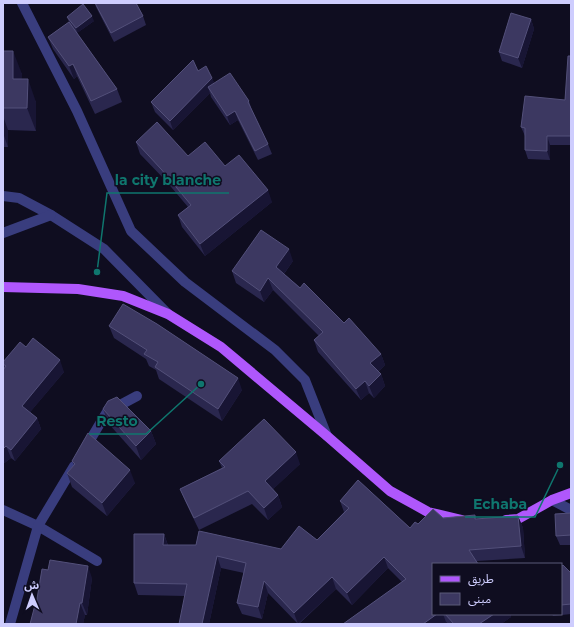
<svg xmlns="http://www.w3.org/2000/svg" width="574" height="627" font-family="Montserrat,'Noto Sans Arabic',sans-serif">
  <rect width="100%" height="100%" fill="#0f0d20"/>
  <g fill="none" stroke-linecap="round" stroke-linejoin="round">
    <g stroke="#393d7e" stroke-width="10">
      <path d="M3 196 19 198 51 215 104 249 168 314"/>
      <path d="M3 233 51 215"/>
      <path d="M86 447 108 410 122 404 137 396"/>
      <path d="M552 500 571 510"/>
      <path d="M3 510 38 526 97 561"/>
      <path d="M10 624 38 526 74 466"/>
    </g>
    <path stroke="#393d7e" stroke-width="10" d="M22 3 77 111 131 231 185 282 275 350 305 380 327 436"/>
    <g stroke="#af57fc" stroke-width="10">
      <path d="M3 287 78 289 123 296 168 314 221 347 327 436 390 491 428 512 462 520"/>
      <path d="M506 520 518 519 552 500 571 493"/>
    </g>
  </g>
  <g fill="#2a274e">
    <path d="M95 3H136L143 16 146 25 114 42 96 7Z"/>
    <path d="M67 17 94 21 77 33 117 89 122 102 95 114 77 76 74 79 53 49 48 37 69 22Z"/>
    <path d="M531 19 534 29 522 68 502 61 499 52Z"/>
    <path d="M3 51 22 74 21 79 36 102V131L8 130V147H3Z"/>
    <path d="M571 56V145H550V160L528 159 525 150V136L521 127 565 100Z"/>
    <path d="M198 71 212 78 214 83 249 101 252 111 268 144 272 154 258 160 238 120 230 125 211 97 210 93 173 130 155 112 151 102Z"/>
    <path d="M136 142 225 166 272 202 205 256 182 227 178 215 188 207 166 181 140 154Z"/>
    <path d="M293 261 284 274 381 354 385 365 378 372 381 374 385 386 374 398 369 393 361 400 318 352 314 340 319 336 273 290 264 302 236 283 232 271Z"/>
    <path d="M109 326 242 390 222 421 159 379 156 370 149 366 146 359 114 338Z"/>
    <path d="M26 347 64 372 30 412 37 418 41 429 15 461 11 458 3 464 4 369 3 366V362Z"/>
    <path d="M103 409 151 431 156 444 141 460 108 423Z"/>
    <path d="M72 461 135 483 107 516 72 487 67 473 74 465Z"/>
    <path d="M219 461 300 464 273 489 278 495 282 507 268 520 252 504 199 530 185 501 180 489 222 468Z"/>
    <path d="M358 480 410 528 415 522 418 524 433 509 443 518 475 515 476 519 518 516 523 528 525 558 477 561 478 564H433V614H510L511 617 501 624H448L446 622 444 624H343L402 582 388 568 352 605 336 589 299 624H298L268 593 262 619 242 614 237 603 244 573 221 568 209 624H179L185 596 138 595 134 583V534H164L168 545H196L199 531 281 549 299 526 317 540 344 512 340 501Z"/>
    <path d="M571 513V545H560L556 536Z"/>
    <path d="M561 567 571 573V614L553 616 552 614H561Z"/>
    <path d="M48 570 92 578 87 615H85L83 624H30Z"/>
  </g>
  <g fill="#181534">
    <path d="M92 16 94 21 77 33 76 28Z"/>
    <path d="M531 19 534 29 522 68 518 58Z"/>
    <path d="M13 51 22 74 21 101 13 79Z"/>
    <path d="M73 64 77 76 74 79 69 66Z"/>
    <path d="M212 78 216 87H208L210 93 173 130 170 121Z"/>
    <path d="M28 79 36 102V131L27 108Z"/>
    <path d="M235 111 238 120 230 125 227 116Z"/>
    <path d="M3 116 8 130V147L3 133Z"/>
    <path d="M547 136 550 145V160L547 151Z"/>
    <path d="M268 190 272 202 205 256 200 244Z"/>
    <path d="M289 249 293 261 280 279 276 267Z"/>
    <path d="M268 278 273 290 264 302 260 291Z"/>
    <path d="M381 354 385 365 374 375 370 363Z"/>
    <path d="M60 360 64 372 26 417 22 406Z"/>
    <path d="M381 374 385 386 374 398 369 386Z"/>
    <path d="M238 378 242 390 222 421 218 409Z"/>
    <path d="M365 381 369 393 361 400 356 389Z"/>
    <path d="M37 418 41 429 15 461 11 450Z"/>
    <path d="M151 431 156 444 141 460 136 446Z"/>
    <path d="M6 446 11 458 3 464V449Z"/>
    <path d="M296 452 300 464 269 493 265 481Z"/>
    <path d="M130 470 135 483 107 516 102 503Z"/>
    <path d="M278 495 282 507 268 520 264 508Z"/>
    <path d="M518 516 523 528 525 558 521 546Z"/>
    <path d="M164 534 168 546 163 545Z"/>
    <path d="M217 556 221 568 209 624H202Z"/>
    <path d="M384 557 388 568 352 605 347 593Z"/>
    <path d="M88 566 92 578 87 615 82 603Z"/>
    <path d="M332 577 336 589 298 624 294 613Z"/>
    <path d="M264 581 268 593 262 619 258 607Z"/>
    <path d="M80 603 85 615 83 624H76Z"/>
    <path d="M437 614H443L446 622 444 624H423Z"/>
    <path d="M494 614H510L511 617 501 624H479Z"/>
  </g>
  <g fill="#3c3861" stroke="#53507a">
    <path d="M95 3H136L143 16 111 33Z"/>
    <path d="M83 4 92 16 76 28 67 17Z"/>
    <path d="M511 13 531 19 518 58 499 52Z"/>
    <path d="M69 22 117 89 91 101 73 64 69 66 48 37Z"/>
    <path d="M3 51H13V79H28L27 108H3Z"/>
    <path d="M568 56H571V136H547V151L525 150V128L521 127 525 96 565 100Z"/>
    <path d="M193 60 198 71 206 66 212 78 170 121 151 102Z"/>
    <path d="M230 73 249 101 248 102 268 144 255 151 235 111 227 116 208 87Z"/>
    <path d="M157 122 188 156 205 142 225 166 239 155 268 190 200 244 178 215 191 205 161 169 136 142Z"/>
    <path d="M261 230 289 249 276 267 300 288 304 283 344 323 349 318 381 354 370 363 381 374 369 386 365 381 356 389 314 340 323 332 268 278 260 291 232 271Z"/>
    <path d="M123 304 157 324 238 378 218 409 155 367 158 362 144 354 147 350 109 326Z"/>
    <path d="M33 338 60 360 22 406 37 418 11 450 6 446 3 449V370L6 366 3 364V362L20 342 26 347Z"/>
    <path d="M117 397 151 431 136 446 103 409 108 401Z"/>
    <path d="M264 419 296 452 265 481 278 495 264 508 248 491 194 518 180 489 225 467 219 461Z"/>
    <path d="M88 433 130 470 102 503 67 473 75 464 72 461Z"/>
    <path d="M358 480 410 528 415 522 418 524 433 509 443 518 475 515V519L518 516 521 546 469 550 478 564H433V614H437L423 624H343L406 579 384 557 347 593 332 577 294 613 264 581 258 607 237 603 246 563 217 556 202 624H179L187 584 134 583V534H164L163 545H196L199 531 281 549 299 526 317 540 349 508 340 501Z"/>
    <path d="M571 513V535L556 536 555 514Z"/>
    <path d="M50 560 88 566 82 603H80L76 624H30L35 605H36L42 569 48 570Z"/>
    <path d="M563 565 571 573V604L561 605V567Z"/>
    <path d="M445 614H494L479 624H454Z"/>
  </g>
  <path fill="none" stroke="#0f766e" stroke-width="1.5" d="M97 272L107 193H229M201 384L146 434H89M560 465L535 517H465"/>
  <g fill="#0f766e" stroke="#0f0d20" stroke-width="1.5">
    <circle cx="97" cy="272" r="4"/>
    <circle cx="201" cy="384" r="4"/>
    <circle cx="560" cy="465" r="4"/>
  </g>
  <g font-size="14" text-anchor="middle" font-weight="bold" fill="#0f766e" stroke="#0f0d20" stroke-width="3" stroke-linejoin="round" paint-order="stroke">
    <text x="168" y="185">la city blanche</text>
    <text x="117" y="426">Resto</text>
    <text x="500" y="509">Echaba</text>
  </g>
  <rect width="574" height="627" fill="none" stroke="#cecdfe" stroke-width="8"/>
  <rect x="432" y="563" width="130" height="52" fill="#0f0d20" stroke="#5b5a79"/>
  <rect x="440" y="576" width="20" height="6" fill="#af57fc" stroke="#5b5a79"/>
  <text x="468" y="583" font-size="12" fill="#cecdfe">طريق</text>
  <rect x="440" y="593" width="20" height="12" fill="#3c3861" stroke="#5b5a79"/>
  <text x="468" y="603" font-size="12" fill="#cecdfe">مبنى</text>
  <g transform="translate(32 595) rotate(358)" stroke="#0f0d20" stroke-width="3" paint-order="stroke">
  <path d="M0-3L7 15L0 10L-7 15Z" fill="#cecdfe"/>
  <text y="-6" font-size="11" font-weight="bold" text-anchor="middle" fill="#cecdfe">ش</text>
  </g>
</svg>
